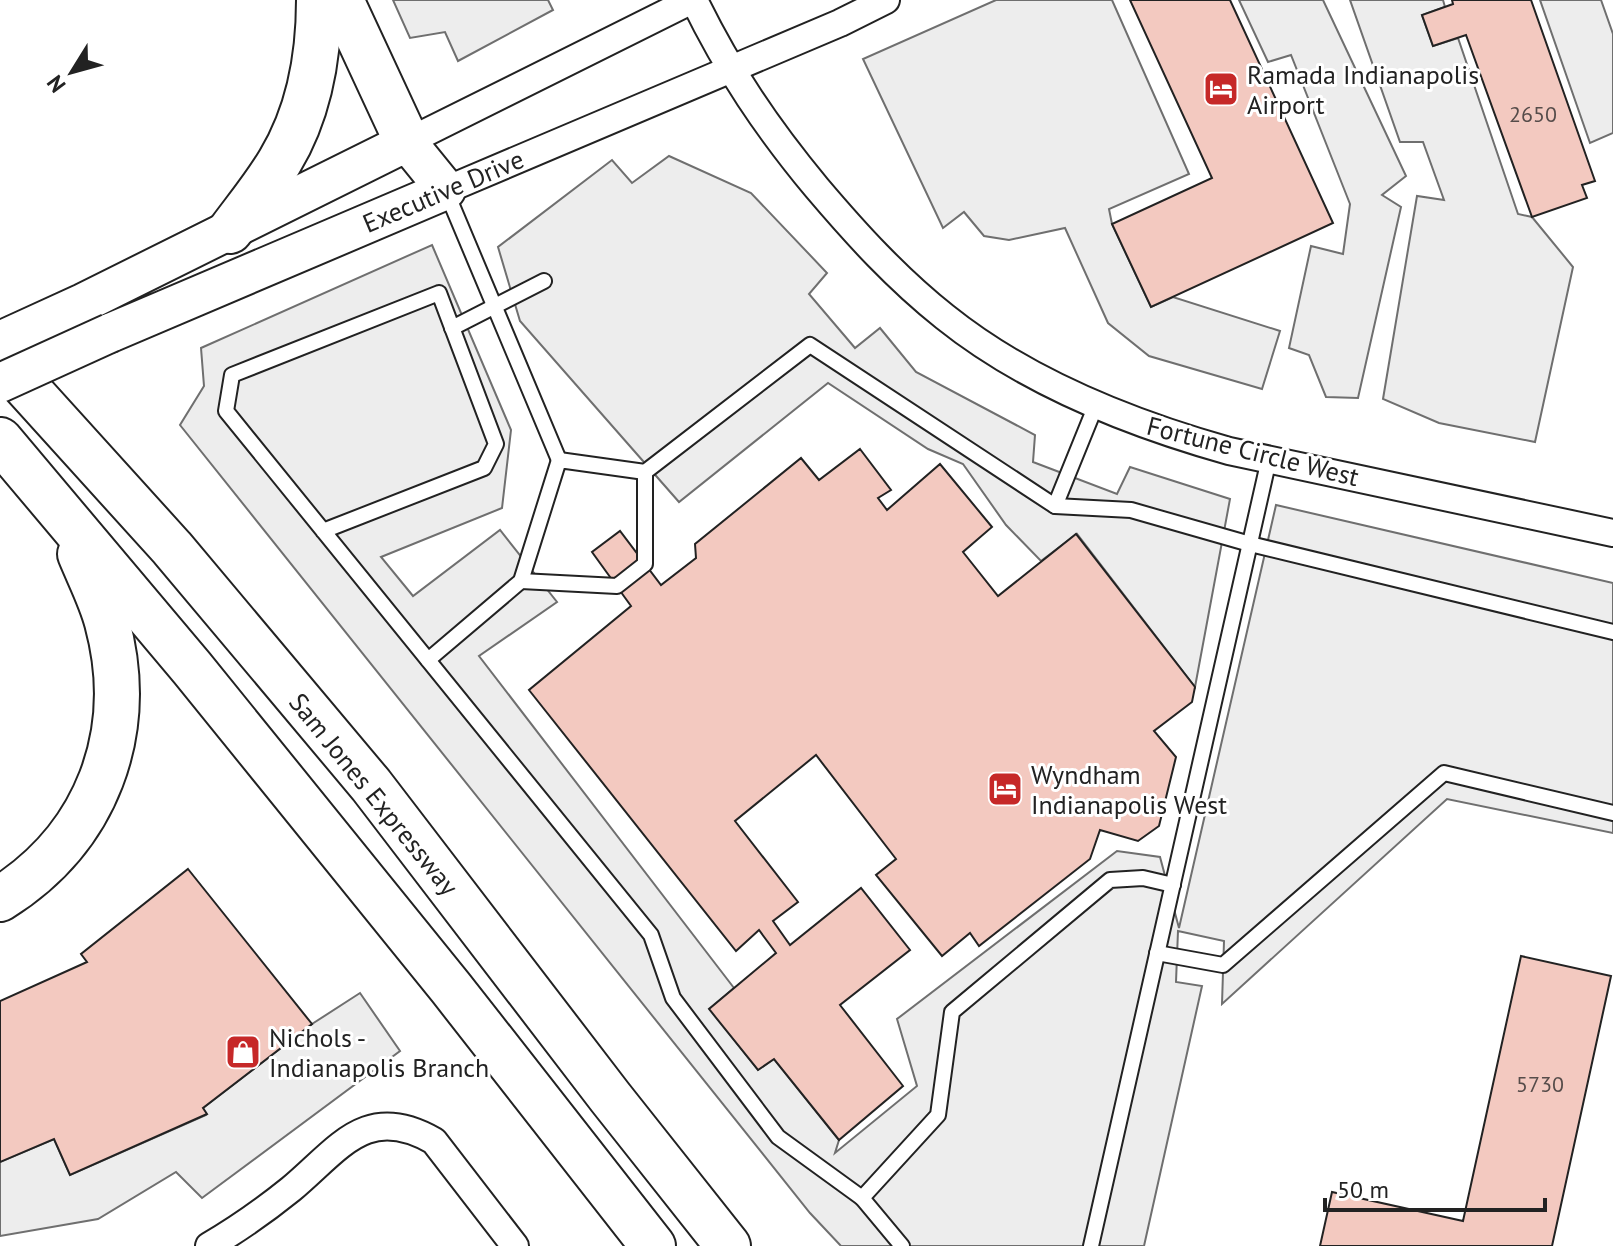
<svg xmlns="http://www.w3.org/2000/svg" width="1613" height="1246" font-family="'PT Sans',sans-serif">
  <rect width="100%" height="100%" fill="#fff"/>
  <g fill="#ededed" stroke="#6f6f6f" stroke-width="2">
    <path d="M393 0H548L553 10 458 61 445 32 410 38Z"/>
    <path d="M996 0H1112L1189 174 1109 209 1112 224 1151 307 1173 297 1280 331 1262 389 1149 356 1108 323 1065 228 1009 240 984 236 964 212 943 228 863 59Z"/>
    <path d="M1239 0H1323L1406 176 1382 195 1401 207 1358 398 1326 397 1309 355 1289 348 1311 246 1343 254 1350 204 1291 55 1268 62Z"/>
    <path d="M1350 0H1443L1445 7 1422 15 1433 46 1458 38 1518 214 1532 217 1573 267 1535 442 1439 423 1383 399 1417 196 1444 200 1423 142H1400Z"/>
    <path d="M1540 0H1601L1613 34V133L1590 143Z"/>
    <path d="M669 156 751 193 827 273 809 294 855 348 880 328 916 372 1035 435 1033 462 1117 494 1130 467 1230 499 1195 687 1077 534 1041 561 1006 525 963 464 928 449 828 383 679 502 520 321 498 247 612 160 632 183Z"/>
    <path d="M432 245 511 430 502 508 381 557 413 596 500 530 557 602 479 656 734 988 710 1009 758 1070 774 1059 839 1140 835 1153 917 1086 897 1019 1117 851 1160 857 1179 928 1276 505 1613 583V833L1447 799 1222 1004 1224 941 1178 931 1176 982 1202 986 1144 1246H841L810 1213 180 425 204 386 201 348Z"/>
    <path d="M360 993 400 1051 202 1198 176 1172 98 1219 0 1236V1162L54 1139 70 1175 206 1115 203 1108 312 1024Z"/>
  </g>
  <g fill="#f3c9c0" stroke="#222" stroke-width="2">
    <path d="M1130 0H1230L1333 223 1151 307 1112 224 1212 178Z"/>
    <path d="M1452 0H1531L1595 181 1582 185 1587 198 1532 217 1466 35 1433 46 1422 15 1453 4Z"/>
    <path d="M860 449 891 490 878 498 887 510 940 464 992 527 963 552 998 596 1076 534 1195 687 1192 702 1154 731 1176 757 1159 826 1138 841 1100 830 1090 859 979 946 970 933 942 956 876 875 896 859 816 755 735 821 798 902 773 921 790 945 861 888 910 950 840 1005 903 1086 839 1140 774 1059 758 1070 709 1009 776 953 759 930 736 951 529 690 631 606 592 552 620 531 661 585 696 558 695 544 801 458 819 480Z"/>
    <path d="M188 869 312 1024 203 1108 207 1114 70 1175 54 1139 0 1162V1001L87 962 81 954Z"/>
    <path d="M1521 956 1611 976 1552 1246H1320L1332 1192 1463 1221Z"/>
  </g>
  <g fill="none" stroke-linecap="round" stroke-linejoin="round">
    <defs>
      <g id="lane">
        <path d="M446 191 559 460"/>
        <path d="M452 328 544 281"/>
        <path d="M1055 506 1096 405"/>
        <path d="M323 531 484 468 496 444 439 293 232 375 226 411 651 935 673 998 778 1137 862 1198"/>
        <path d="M521 581 617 586 645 564V472"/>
        <path d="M428 660 521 581 559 460 645 472 810 345 1055 506 1131 510 1250 544 1613 632"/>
        <path d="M1157 953 1223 965 1444 773 1613 813"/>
        <path d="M902 1246 862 1198 938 1115 952 1012 1110 880 1143 878 1173 885"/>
        <path d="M1091 1246 1269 459"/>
      </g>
      <g id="street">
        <path d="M694 0C728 70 767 128 817 188 856 234 897 279 945 317 1026 382 1129 423 1229 451L1613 533"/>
        <path d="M407 142 692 0"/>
        <path d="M446 190 840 23 886 0"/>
        <path d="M209 1246C238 1229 265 1210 291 1189 339 1149 366 1102 434 1141L515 1246"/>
      </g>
      <path id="secondary" d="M0 341 83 303 407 142 446 190 110 333"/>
      <g id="highway">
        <path d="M341 0 407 142"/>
        <path d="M230 231C247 208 266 185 280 161 309 113 319 54 319 0"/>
        <path d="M0 358 172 548 371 785 610 1097 728 1246"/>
        <path d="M0 440 192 668 451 988 653 1246"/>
        <path d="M0 899C97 838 137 733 107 622 101 599 89 576 80 554"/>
      </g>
    </defs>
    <use href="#lane" stroke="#222" stroke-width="18"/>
    <use href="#street" stroke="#222" stroke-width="30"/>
    <use href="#secondary" stroke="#222" stroke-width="42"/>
    <use href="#highway" stroke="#222" stroke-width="48"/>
    <use href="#lane" stroke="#fff" stroke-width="14"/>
    <use href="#street" stroke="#fff" stroke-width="26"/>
    <use href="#secondary" stroke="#fff" stroke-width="38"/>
    <use href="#highway" stroke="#fff" stroke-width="44"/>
    <defs>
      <path id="secondary-bridge" d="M0 383 110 333"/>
    </defs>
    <use href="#secondary-bridge" stroke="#222" stroke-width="42" stroke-linecap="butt"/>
    <use href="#secondary-bridge" stroke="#fff" stroke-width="38"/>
  </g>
  <defs>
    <symbol id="hotel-square" viewBox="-11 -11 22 22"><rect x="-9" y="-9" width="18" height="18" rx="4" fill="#c62828" stroke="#fff"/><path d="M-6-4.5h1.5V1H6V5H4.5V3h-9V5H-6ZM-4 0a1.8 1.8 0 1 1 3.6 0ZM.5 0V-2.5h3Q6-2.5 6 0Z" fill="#fff"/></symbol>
    <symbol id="shop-square" viewBox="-11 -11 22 22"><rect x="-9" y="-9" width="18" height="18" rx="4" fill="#c62828" stroke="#fff"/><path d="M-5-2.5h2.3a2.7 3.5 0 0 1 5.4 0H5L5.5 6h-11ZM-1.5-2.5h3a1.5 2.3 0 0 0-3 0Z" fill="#fff"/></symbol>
  </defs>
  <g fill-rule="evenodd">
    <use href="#hotel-square" x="1201" y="69" width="40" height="40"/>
    <use href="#hotel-square" x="985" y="769" width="40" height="40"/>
    <use href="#shop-square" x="223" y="1032" width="40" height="40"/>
  </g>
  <g text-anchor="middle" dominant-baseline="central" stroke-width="6" stroke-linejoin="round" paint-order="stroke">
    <g font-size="22" fill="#564c4a">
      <text x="1533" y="114">2650</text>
      <text x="1540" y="1084">5730</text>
    </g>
    <g font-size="26" fill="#222" stroke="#fff" text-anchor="start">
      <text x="1247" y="74">Ramada Indianapolis<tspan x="1247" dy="30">Airport</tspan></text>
      <text x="1031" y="774">Wyndham<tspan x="1031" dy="30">Indianapolis West</tspan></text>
      <text x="269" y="1037">Nichols -<tspan x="269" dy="30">Indianapolis Branch</tspan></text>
    </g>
    <g font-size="26" fill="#222" stroke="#fff">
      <text transform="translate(443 191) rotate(-23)">Executive Drive</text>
      <text transform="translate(1253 451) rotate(14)">Fortune Circle West</text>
      <text transform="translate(374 794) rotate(51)">Sam Jones Expressway</text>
    </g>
  </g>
  <g transform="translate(72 72) rotate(233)" stroke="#ffffff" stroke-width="6" paint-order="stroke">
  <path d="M0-6L14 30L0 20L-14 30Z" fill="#222222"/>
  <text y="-12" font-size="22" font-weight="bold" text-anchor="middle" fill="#222222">N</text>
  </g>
  <path d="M1325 1198v12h220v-12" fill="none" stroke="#222222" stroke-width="4"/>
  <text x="1337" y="1198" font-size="24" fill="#222222" stroke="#ffffff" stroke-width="6" paint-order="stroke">50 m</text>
</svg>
